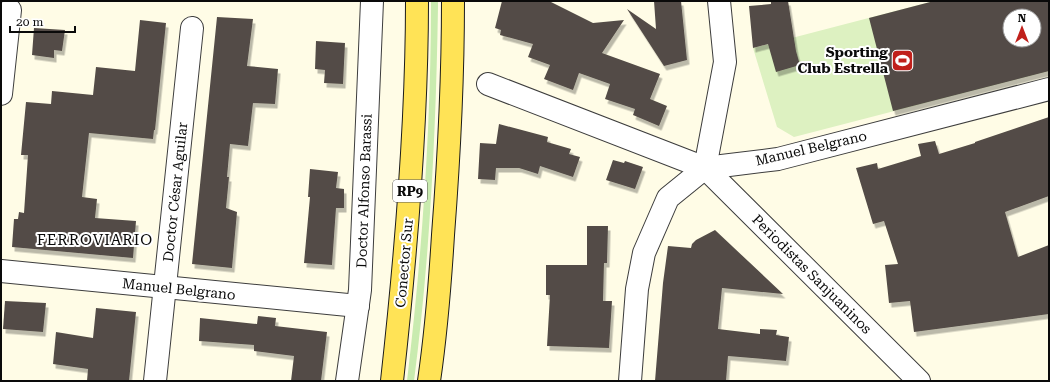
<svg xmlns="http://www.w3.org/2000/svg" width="1050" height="382" font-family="'Roboto Serif',serif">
  <defs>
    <filter id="shadow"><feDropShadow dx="2.5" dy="4.5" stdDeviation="0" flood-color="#0004"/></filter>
  </defs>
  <rect width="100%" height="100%" fill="#fffce6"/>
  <path fill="#c9ebaf" d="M431 1H438V6C436 132 430 257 414 381H407C422 255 431 128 431 1Z"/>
  <path fill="#ddf1c1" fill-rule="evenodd" d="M934 1H1049V71L794 137 777 127 753 48ZM1010 16H1034V40H1010Z"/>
  <g fill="#534c46" fill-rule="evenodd" filter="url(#shadow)">
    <path d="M502 1H549L593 23 624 20 602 53 660 74 650 99 667 106 659 126 633 115 635 109 605 99 610 84 579 73 573 90 544 79 550 65 528 57 533 44 500 35 501 30 495 28Z"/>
    <path d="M654 1H681L687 60 664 66 627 9 656 29Z"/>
    <path d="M771 1H788L796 51 800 65 776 72 768 44 753 48 749 6 771 4Z"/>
    <path d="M934 1H1049V71L893 111 869 18ZM1010 16H1034V40H1010Z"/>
    <path d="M217 17 253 19 247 66 278 69 275 104 253 103 248 146 230 144 227 177H229L226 208 237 212 232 268 192 264Z"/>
    <path d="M140 20 166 23 155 130H154L153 139 89 133 82 197 97 199 95 218 136 221 133 258 12 247 14 219H18L19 212 24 213 28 155H21L26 102 51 104 52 91 93 95 96 67 135 71Z"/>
    <path d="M34 28 65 30 62 51 54 50V58L32 55Z"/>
    <path d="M316 41 345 43 343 84 324 83 325 70 315 69Z"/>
    <path d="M1049 117V196L1005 212 1018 257 1049 245V314L914 332 910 301 889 303 885 265 898 264 884 221 873 224 856 168 877 163 878 169 921 156 918 144 935 141 939 154 975 143V142Z"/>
    <path d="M499 124 548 137 547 142 571 149 569 154 580 157 573 177 540 166 538 174 519 168H496L495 180 478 179 480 143 496 144Z"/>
    <path d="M613 160 624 163 625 161 643 167 635 189 606 180Z"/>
    <path d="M310 169 338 172 336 188 344 189V208H336L332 265 304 263 310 197H308Z"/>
    <path d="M587 226H608L607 263H604L603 301H612L609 348 547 346 550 295H546V265H587Z"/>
    <path d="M715 230 783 294 722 288 718 329 760 334V329L777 330 776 335 789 337 786 361 728 356 726 381H655L663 283 668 246 691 248 692 244 696 240Z"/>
    <path d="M5 301 46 303 43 332 3 329Z"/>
    <path d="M96 308 136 312 129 381H87L88 369 53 364 56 332 93 338Z"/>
    <path d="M258 316 276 318 275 326 327 332 321 381H291L294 356 254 351V345L199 341 200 318 257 324Z"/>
  </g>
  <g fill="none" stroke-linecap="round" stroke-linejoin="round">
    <defs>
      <g id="street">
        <path d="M488 84 705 168 778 159 1049 89"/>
        <path d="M1 94 10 10"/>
        <path d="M705 168 919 381"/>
        <path d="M1 271 358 306"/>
        <path d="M155 381 192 28"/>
        <path d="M347 381 360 290 372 1"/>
        <path d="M630 381 637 289 644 253 668 198 705 168 725 62 719 1"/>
      </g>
      <g id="primary">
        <path d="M392 381C406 255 417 128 417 1"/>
        <path d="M429 381C436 333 440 284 443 235 449 157 453 79 453 1"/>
      </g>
    </defs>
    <use href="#street" stroke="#3d3d3d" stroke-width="24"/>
    <use href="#primary" stroke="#1b1b1b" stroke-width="24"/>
    <use href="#street" stroke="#fff" stroke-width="22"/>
    <use href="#primary" stroke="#ffe356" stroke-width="22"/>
  </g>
  <defs>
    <symbol id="stadium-square" viewBox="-11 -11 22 22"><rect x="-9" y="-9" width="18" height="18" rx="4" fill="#c0201b" stroke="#fff"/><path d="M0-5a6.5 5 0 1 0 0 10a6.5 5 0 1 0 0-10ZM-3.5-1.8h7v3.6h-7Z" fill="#fff"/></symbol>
  </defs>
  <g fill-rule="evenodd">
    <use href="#stadium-square" x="890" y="48" width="25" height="25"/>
  </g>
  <g text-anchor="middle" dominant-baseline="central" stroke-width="4" stroke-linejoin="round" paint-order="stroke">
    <rect fill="#fff" stroke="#545454" stroke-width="1" x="393" y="180" width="34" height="22" rx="3"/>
    <g font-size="13" font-weight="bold" fill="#0a0a0a">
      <text x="410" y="191">RP9</text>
    </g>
    <g font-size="14" font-weight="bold" fill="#0a0a0a" stroke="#fff" text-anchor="end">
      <text x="888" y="52">Sporting<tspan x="888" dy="16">Club Estrella</tspan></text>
    </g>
    <g font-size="14" fill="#0a0a0a" stroke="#fff">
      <text transform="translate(811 148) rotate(-13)">Manuel Belgrano</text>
      <text transform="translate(364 191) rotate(-88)">Doctor Alfonso Barassi</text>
      <text transform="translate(175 192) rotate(-84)">Doctor César Aguilar</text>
      <text transform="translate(404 263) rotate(-85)">Conector Sur</text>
      <text transform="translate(812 274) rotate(45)">Periodistas Sanjuaninos</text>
      <text transform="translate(179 289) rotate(6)">Manuel Belgrano</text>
    </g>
    <g font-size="15" letter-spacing="1" fill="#0a0a0a" stroke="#fff">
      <text x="95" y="240">FERROVIARIO</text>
    </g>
  </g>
  <rect width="1050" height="382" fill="none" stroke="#0a0a0a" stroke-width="4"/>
  <g transform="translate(1022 28)"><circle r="19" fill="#ffffff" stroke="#9d9d9d"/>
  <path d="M0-3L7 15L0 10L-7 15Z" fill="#c0201b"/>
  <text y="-6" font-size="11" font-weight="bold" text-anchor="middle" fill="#0a0a0a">N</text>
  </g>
  <path d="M10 26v6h65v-6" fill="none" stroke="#0a0a0a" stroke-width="2"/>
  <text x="16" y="26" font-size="12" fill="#0a0a0a" stroke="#ffffff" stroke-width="3" paint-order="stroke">20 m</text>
</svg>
